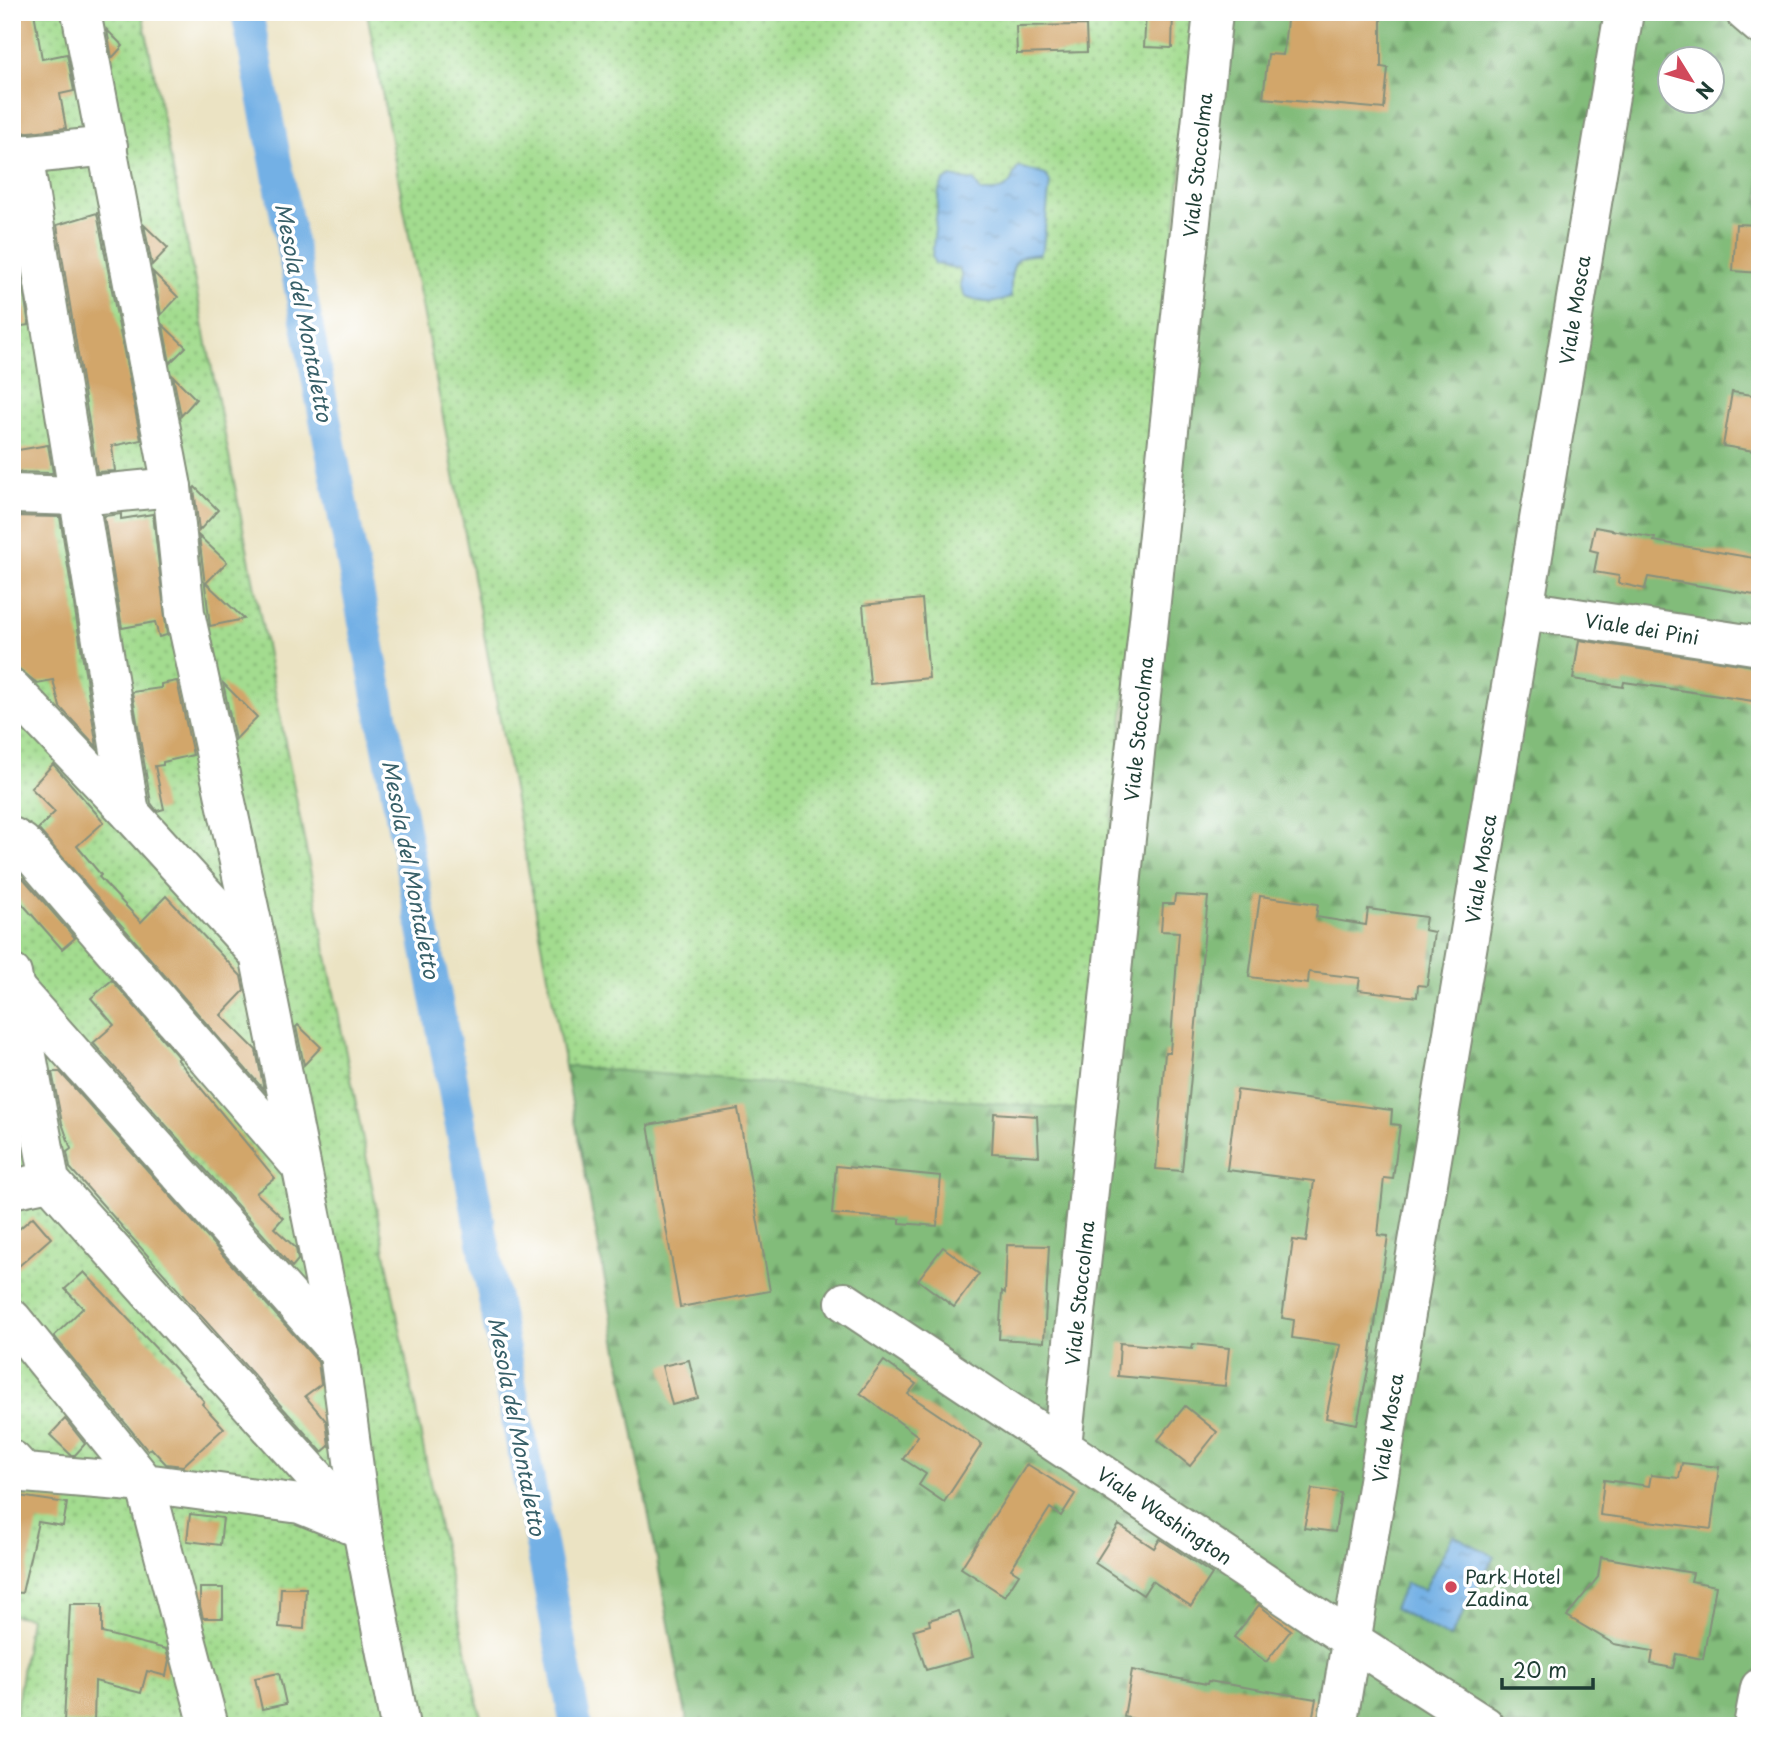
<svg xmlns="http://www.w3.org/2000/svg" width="1772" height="1738" font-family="'Playpen Sans',sans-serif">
  <defs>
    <pattern id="forest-firs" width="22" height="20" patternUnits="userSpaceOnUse" patternTransform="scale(1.75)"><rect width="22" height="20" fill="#82bc7a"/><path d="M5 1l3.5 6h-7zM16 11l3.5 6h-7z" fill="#6a9a65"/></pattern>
    <pattern id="park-dots" width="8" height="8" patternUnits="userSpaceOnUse" patternTransform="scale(1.75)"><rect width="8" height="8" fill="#a3dc8f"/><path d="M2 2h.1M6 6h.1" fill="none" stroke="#84b476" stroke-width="1.8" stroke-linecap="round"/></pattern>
    <pattern id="water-ripples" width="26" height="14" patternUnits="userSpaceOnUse" patternTransform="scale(1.75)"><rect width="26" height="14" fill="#73b0e5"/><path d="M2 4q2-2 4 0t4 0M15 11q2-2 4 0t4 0" fill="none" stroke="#5e90ba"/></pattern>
  </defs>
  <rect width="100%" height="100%" fill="#fff"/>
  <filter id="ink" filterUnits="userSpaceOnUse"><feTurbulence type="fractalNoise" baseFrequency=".0143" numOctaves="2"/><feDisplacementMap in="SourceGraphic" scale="14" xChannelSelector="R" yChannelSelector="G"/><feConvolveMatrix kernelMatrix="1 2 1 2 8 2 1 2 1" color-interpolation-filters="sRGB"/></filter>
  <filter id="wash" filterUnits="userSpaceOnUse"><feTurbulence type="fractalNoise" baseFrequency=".00686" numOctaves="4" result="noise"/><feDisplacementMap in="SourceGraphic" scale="28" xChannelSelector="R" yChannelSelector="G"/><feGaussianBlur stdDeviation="1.57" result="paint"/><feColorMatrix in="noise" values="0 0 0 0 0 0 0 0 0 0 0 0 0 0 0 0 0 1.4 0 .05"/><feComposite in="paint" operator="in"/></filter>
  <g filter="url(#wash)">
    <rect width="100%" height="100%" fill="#ebe3c3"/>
    <path fill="url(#forest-firs)" stroke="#507c57" stroke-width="2" fill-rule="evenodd" d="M1209 12H1760V1726H688L565 1066 1081 1109ZM1670 60H1712V102H1670Z"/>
    <g fill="url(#park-dots)" stroke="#618c62" stroke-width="2">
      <path d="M12 12H142L438 1523 483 1726H14L30 1618 12 1615Z"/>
      <path d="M367 12H1198L1081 1110 565 1066Z"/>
    </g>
    <g fill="url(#water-ripples)" stroke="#49768c" stroke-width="2">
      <path d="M1019 167 1046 175 1050 182 1043 248 1040 254C1035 255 1027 255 1022 257 1009 263 1011 285 1011 297 997 305 981 303 965 297L960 285 962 277 959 269 935 264 932 256 939 191 943 182 951 177 974 181 981 191C991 191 1004 192 1010 183 1014 177 1013 172 1019 167Z"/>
      <path d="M1453 1535 1494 1556 1450 1638 1394 1608 1406 1583 1424 1590Z"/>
    </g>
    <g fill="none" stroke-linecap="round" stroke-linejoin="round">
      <path stroke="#73b0e5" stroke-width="32" d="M247 12 576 1726"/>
    </g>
    <g id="blocks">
      <g fill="#d2a66a">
        <path d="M12 12H34L42 59 67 54 74 91 60 94 66 128 12 134Z"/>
        <path d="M1146 12H1173L1172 48 1144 47Z"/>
        <path d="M1288 12H1381V67L1388 68 1384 109 1263 98 1268 54 1283 55Z"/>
        <path d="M1086 25 1087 52 1017 54 1016 26Z"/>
        <path d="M107 30 123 46 112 58Z"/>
        <path d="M97 213 141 440 112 446 115 471 97 472 57 225Z"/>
        <path d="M1736 224 1760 225V273L1733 271Z"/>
        <path d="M144 225 168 248 152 265Z"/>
        <path d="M17 251 29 325 15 327 12 309V252Z"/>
        <path d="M153 272 178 297 161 315Z"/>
        <path d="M163 325 186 347 170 363Z"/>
        <path d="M173 376 196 399 181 416Z"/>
        <path d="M1732 392 1760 396V452L1723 446Z"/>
        <path d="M48 445 53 473 12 472V451Z"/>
        <path d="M195 487 218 510 199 531 194 488Z"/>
        <path d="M121 514V519L153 514 167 635 159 637 155 622 122 628 104 516Z"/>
        <path d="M12 516 60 517 97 747 60 707 53 680 37 683 18 668 12 640Z"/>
        <path d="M1595 527 1655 538 1654 541 1760 559V596L1648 577 1645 589 1618 583 1619 576 1594 572 1598 552 1590 550Z"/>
        <path d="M199 536 227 562 206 583 244 619 210 626Z"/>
        <path d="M922 599 929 678 870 684 863 605Z"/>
        <path d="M1579 640 1760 667V702L1624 682 1623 687 1573 679Z"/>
        <path d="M177 681 193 755 163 762V765L155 766 164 809 157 811 151 803 132 692 161 688V684Z"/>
        <path d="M223 683 257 717 235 740Z"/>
        <path d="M53 764 104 822 77 846 101 875 99 877 141 922 166 896 241 976 244 991 221 1015 256 1050 264 1090 38 829 55 812 31 788Z"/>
        <path d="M23 878 75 938 62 949 12 892V888Z"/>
        <path d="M1175 895 1208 897 1182 1171 1156 1169 1165 1052H1170L1179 932 1161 931 1163 904H1174Z"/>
        <path d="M1260 896 1318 904 1316 917 1366 925 1368 909 1426 917 1424 930 1434 932 1427 986 1418 985 1417 997 1358 990 1360 978 1309 972 1308 984 1249 977Z"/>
        <path d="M112 980 179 1058 177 1059 275 1178 256 1193 283 1218 274 1228 296 1248 298 1260 292 1267 93 1043 114 1025 91 998Z"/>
        <path d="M298 1025 321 1047 304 1065 296 1027Z"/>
        <path d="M52 1072H60L318 1362 321 1384 305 1396 326 1421 329 1446 322 1452 70 1168 67 1152 71 1149 62 1123Z"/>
        <path d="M1237 1090 1392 1110 1391 1124 1400 1125 1393 1179 1384 1178 1378 1235 1388 1236 1369 1365 1357 1424 1326 1418 1341 1345 1292 1338 1294 1320 1282 1318 1293 1240 1306 1242 1314 1181 1227 1170Z"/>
        <path d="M738 1109 770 1291 680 1307 648 1125Z"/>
        <path d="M994 1113 1037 1116 1039 1156 992 1153Z"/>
        <path d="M836 1166 941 1176 937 1226 900 1223V1219L832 1214Z"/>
        <path d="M33 1217 51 1238 12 1272V1235Z"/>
        <path d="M1007 1245 1049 1246 1044 1342 999 1339 1002 1291 1005 1293Z"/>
        <path d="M943 1247 979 1274 954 1307 918 1280Z"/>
        <path d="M84 1272 164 1357 204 1401 202 1404 224 1428 183 1466 166 1464 151 1448 148 1451 54 1336 83 1308 65 1289Z"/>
        <path d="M1120 1343 1192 1349 1193 1344 1229 1348 1225 1386 1118 1376Z"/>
        <path d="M689 1360 698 1398 672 1405 662 1366Z"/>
        <path d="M884 1361 916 1384 908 1394 982 1444 944 1502 919 1485 926 1474 903 1459 918 1436 860 1393Z"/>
        <path d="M1185 1406 1217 1432 1190 1466 1158 1440Z"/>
        <path d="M65 1419 85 1444 75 1455H71L50 1435Z"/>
        <path d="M1682 1463 1719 1467 1711 1529 1600 1515 1604 1480 1649 1486 1651 1475 1679 1478Z"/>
        <path d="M1027 1464 1075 1494 1061 1516 1050 1508 1011 1569 1019 1574 1005 1596 961 1568Z"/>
        <path d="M1312 1489 1341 1493 1335 1532 1304 1528Z"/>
        <path d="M12 1495 67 1503 63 1526 38 1522 22 1593 12 1592Z"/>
        <path d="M190 1514 223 1518 220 1545 187 1541Z"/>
        <path d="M1119 1525 1154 1548 1160 1539 1212 1574 1191 1606 1152 1581 1143 1595 1095 1563Z"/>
        <path d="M1601 1557 1693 1573 1691 1581 1716 1586 1703 1659 1676 1654 1673 1668 1651 1664 1653 1651 1614 1644 1567 1616 1598 1577Z"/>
        <path d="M200 1588H223V1618H203L200 1606Z"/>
        <path d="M281 1588H306L304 1629 279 1627Z"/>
        <path d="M70 1604H102V1633L166 1649 169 1661 166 1676 147 1671 141 1693 95 1681 94 1723 64 1722Z"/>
        <path d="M1259 1605 1291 1630 1266 1662 1234 1637Z"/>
        <path d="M959 1611 973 1657 926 1670 913 1630 930 1625 929 1620Z"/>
        <path d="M1132 1670 1207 1684 1208 1681 1316 1699 1311 1726H1172L1124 1717Z"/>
        <path d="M279 1673 286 1704 262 1709 255 1678Z"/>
      </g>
    </g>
  </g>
  <g filter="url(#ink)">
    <use href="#blocks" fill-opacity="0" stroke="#85907c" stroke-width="2"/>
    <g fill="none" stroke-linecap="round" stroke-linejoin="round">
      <defs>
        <g id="minor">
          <path d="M81 12 172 487 185 613 259 954 339 1354 362 1529 400 1726"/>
          <path d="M1745 12 1760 25"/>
          <path d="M23 154 130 813 257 952"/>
          <path d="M12 156 108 146"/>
          <path d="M12 494 79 496 172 487"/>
          <path d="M1524 610 1760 646"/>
          <path d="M12 689 130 813"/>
          <path d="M12 837 22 843 299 1164"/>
          <path d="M12 974 50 1181 362 1529"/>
          <path d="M16 990 339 1353"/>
          <path d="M12 1189 50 1181"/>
          <path d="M845 1302 1351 1640 1485 1726"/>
          <path d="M12 1319 145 1483 300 1504 354 1526"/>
          <path d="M1062 1446 1213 12"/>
          <path d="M12 1460 24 1473 145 1483 209 1726"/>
          <path d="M1337 1726 1624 12"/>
          <path d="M1753 1726 1760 1688"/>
        </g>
      </defs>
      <use href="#minor" stroke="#85907c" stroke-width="42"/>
      <use href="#minor" stroke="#fff" stroke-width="38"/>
    </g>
  </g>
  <circle fill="#d1495b" stroke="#fff" stroke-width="2.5" cx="1451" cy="1587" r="7"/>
  <g text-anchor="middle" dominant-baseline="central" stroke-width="7" stroke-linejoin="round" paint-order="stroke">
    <g font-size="19" fill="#1f3d34" stroke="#fff">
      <text transform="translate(1197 165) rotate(-84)">Viale Stoccolma</text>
      <text transform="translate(1574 310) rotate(-81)">Viale Mosca</text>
      <text transform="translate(1642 628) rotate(9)">Viale dei Pini</text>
      <text transform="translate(1138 729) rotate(-84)">Viale Stoccolma</text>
      <text transform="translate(1480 869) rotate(-81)">Viale Mosca</text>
      <text transform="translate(1079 1293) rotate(-84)">Viale Stoccolma</text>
      <text transform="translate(1387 1428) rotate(-81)">Viale Mosca</text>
      <text transform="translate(1165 1515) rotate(34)">Viale Washington</text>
    </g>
    <g font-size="19" fill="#1f3d34" stroke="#fff" text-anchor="start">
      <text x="1465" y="1576">Park Hotel<tspan x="1465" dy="22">Zadina</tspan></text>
    </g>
    <g font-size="21" font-style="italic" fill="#386069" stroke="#fff">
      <text transform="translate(305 312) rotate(79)">Mesola del Montaletto</text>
      <text transform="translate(412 869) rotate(79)">Mesola del Montaletto</text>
      <text transform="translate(518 1426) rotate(79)">Mesola del Montaletto</text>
    </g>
  </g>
  <rect width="1772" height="1738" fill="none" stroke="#fff" stroke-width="42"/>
  <g transform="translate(1691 80) rotate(127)"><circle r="33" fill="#ffffff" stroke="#a5b1ae" stroke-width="2"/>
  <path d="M0-5L12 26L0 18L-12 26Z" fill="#d1495b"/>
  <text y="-10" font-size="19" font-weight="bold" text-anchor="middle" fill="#1f3d34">N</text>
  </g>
  <path d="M1502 1678v10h91v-10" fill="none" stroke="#1f3d34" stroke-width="3.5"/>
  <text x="1513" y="1678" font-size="21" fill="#1f3d34" stroke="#ffffff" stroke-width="5" paint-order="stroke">20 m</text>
</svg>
